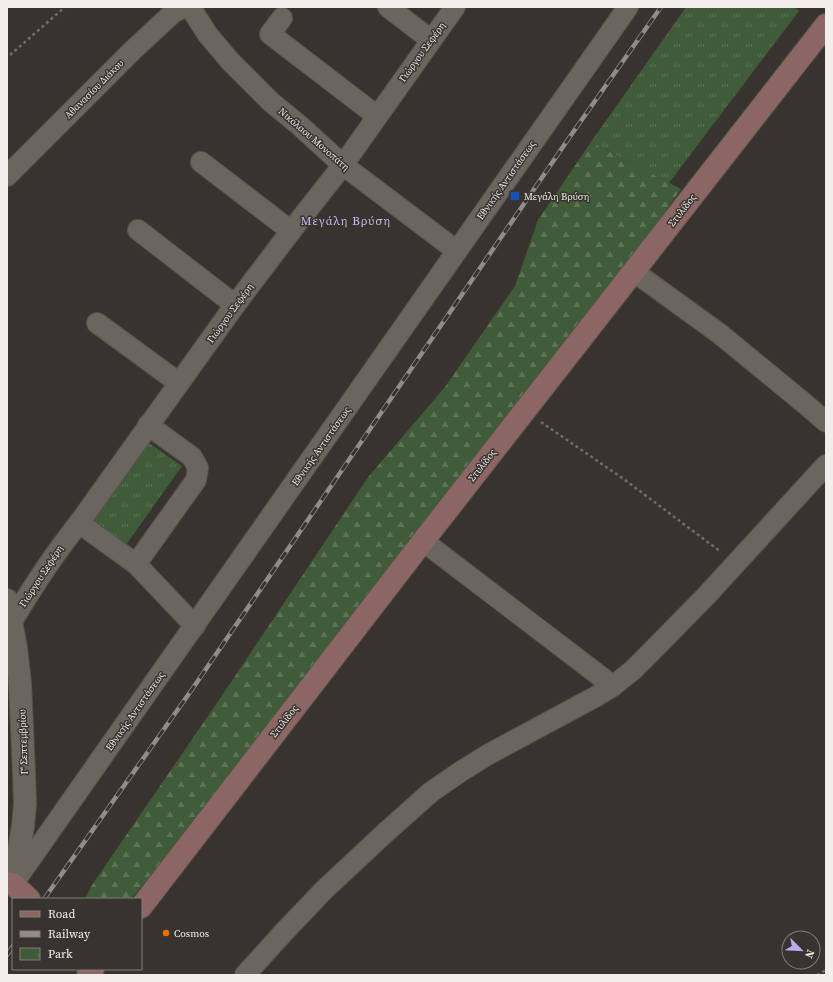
<svg xmlns="http://www.w3.org/2000/svg" width="833" height="982" font-family="'Source Serif 4',serif">
  <defs>
    <pattern id="forest-firs" width="22" height="20" patternUnits="userSpaceOnUse"><rect width="22" height="20" fill="#405b37"/><path d="M5 1l3.5 6h-7zM16 11l3.5 6h-7z" fill="#5c7354"/></pattern>
    <pattern id="park-tufts" width="24" height="20" patternUnits="userSpaceOnUse"><rect width="24" height="20" fill="#405b37"/><path d="M3 7l-1-3M5 7V3M7 7l1-3M15 17l-1-3M17 17v-4M19 17l1-3" fill="none" stroke="#5c7354"/></pattern>
  </defs>
  <rect width="100%" height="100%" fill="#38332f"/>
  <path fill="url(#forest-firs)" d="M591 142 681 189 606 295 230 779 131 899H85L92 885 221 697 369 476 445 387 515 286 538 220Z"/>
  <g fill="url(#park-tufts)">
    <path d="M686 7H794L799 11 669 183 591 142Z"/>
    <path d="M149 443 182 466 121 552 88 528Z"/>
  </g>
  <g fill="none" stroke-linecap="round" stroke-linejoin="round">
    <defs>
      <g id="minor">
        <path d="M190 7 208 35 230 61 271 102 299 125 343 165 457 251"/>
        <path d="M388 7 431 40"/>
        <path d="M282 18 270 34 377 116"/>
        <path d="M201 162 291 231"/>
        <path d="M7 176 132 51 174 12 185 7"/>
        <path d="M138 230 235 305"/>
        <path d="M633 271 720 334 804 403 826 422"/>
        <path d="M97 323 179 383"/>
        <path d="M79 523 136 564 195 626"/>
        <path d="M423 541 613 686"/>
        <path d="M136 564 196 480 198 468 192 457 148 425"/>
        <path d="M11 623C32 588 54 554 79 523L235 305 291 231 343 165 455 7"/>
        <path d="M13 884 628 7"/>
        <path d="M245 975 283 933 324 890 385 833 431 792 460 772 489 754 595 697 613 686 633 670 650 653 706 596 826 465"/>
      </g>
      <path id="tertiary" d="M7 600 16 648 20 683 24 773 25 804 23 826 13 884"/>
      <g id="secondary">
        <path d="M7 883 13 884 29 899"/>
        <path d="M141 907 423 541 826 25"/>
        <path d="M88 975 93 969"/>
      </g>
    </defs>
    <use href="#minor" stroke="#56524e" stroke-width="22"/>
    <use href="#tertiary" stroke="#56524e" stroke-width="24"/>
    <use href="#secondary" stroke="#56524e" stroke-width="24"/>
    <g stroke="#716c68" stroke-width="2.5" stroke-dasharray="3 3" stroke-linecap="butt">
      <path d="M10 55 65 7"/>
      <path d="M541 422 625 480 721 552"/>
      <path d="M817 975 826 970"/>
    </g>
    <use href="#minor" stroke="#6b6560" stroke-width="20"/>
    <use href="#tertiary" stroke="#6b6560" stroke-width="22"/>
    <use href="#secondary" stroke="#8b6662" stroke-width="22"/>
    <defs>
      <g id="rail">
        <path d="M44 899 193 688 569 138 661 7"/>
        <path d="M7 955 13 946"/>
      </g>
    </defs>
    <use href="#rail" stroke="#918c89" stroke-width="4.5"/>
    <use href="#rail" stroke="#38332f" stroke-width="3" stroke-dasharray="9" stroke-linecap="butt"/>
  </g>
  <rect fill="#1a4fb4" stroke="#38332f" stroke-width="1.5" x="510" y="191" width="10" height="10" rx="2"/>
  <circle fill="#e8710a" stroke="#38332f" stroke-width="1.5" cx="166" cy="933" r="4"/>
  <g text-anchor="middle" dominant-baseline="central" stroke-width="3" stroke-linejoin="round" paint-order="stroke">
    <g font-size="10" fill="#f2eeec" stroke="#38332f">
      <text transform="translate(422 52) rotate(-54)">Γιώργου Σεφέρη</text>
      <text transform="translate(94 89) rotate(-45)">Αθανασίου Διάκου</text>
      <text transform="translate(314 139) rotate(41)">Νικόλαου Μονοπάτη</text>
      <text transform="translate(506 180) rotate(-55)">Εθνικής Αντιστάσεως</text>
      <text transform="translate(682 210) rotate(-52)">Στυλίδος</text>
      <text transform="translate(230 313) rotate(-54)">Γιώργου Σεφέρη</text>
      <text transform="translate(321 446) rotate(-55)">Εθνικής Αντιστάσεως</text>
      <text transform="translate(482 465) rotate(-52)">Στυλίδος</text>
      <text transform="translate(41 576) rotate(-57)">Γιώργου Σεφέρη</text>
      <text transform="translate(135 711) rotate(-55)">Εθνικής Αντιστάσεως</text>
      <text transform="translate(284 721) rotate(-52)">Στυλίδος</text>
      <text transform="translate(23 742) rotate(-92)">Γ' Σεπτεμβρίου</text>
    </g>
    <g font-size="10" fill="#f2eeec" stroke="#38332f" text-anchor="start">
      <text x="524" y="196">Μεγάλη Βρύση</text>
      <text x="174" y="933">Cosmos</text>
    </g>
    <g font-size="12" letter-spacing="1" fill="#cebcf4" stroke="#38332f">
      <text x="346" y="221">Μεγάλη Βρύση</text>
    </g>
  </g>
  <rect width="833" height="982" fill="none" stroke="#f2eeec" stroke-width="16"/>
  <rect x="12" y="898" width="130" height="72" fill="#38332f" stroke="#827e7b"/>
  <rect x="20" y="911" width="20" height="6" fill="#8b6662" stroke="#827e7b"/>
  <text x="48" y="918" font-size="12" fill="#f2eeec">Road</text>
  <rect x="20" y="931" width="20" height="6" fill="#918c89" stroke="#827e7b"/>
  <text x="48" y="938" font-size="12" fill="#f2eeec">Railway</text>
  <rect x="20" y="948" width="20" height="12" fill="url(#park-tufts)" stroke="#827e7b"/>
  <text x="48" y="958" font-size="12" fill="#f2eeec">Park</text>
  <g transform="translate(801 950) rotate(114)"><circle r="19" fill="#38332f" stroke="#827e7b"/>
  <path d="M0-3L7 15L0 10L-7 15Z" fill="#c1a8f3"/>
  <text y="-6" font-size="11" font-weight="bold" text-anchor="middle" fill="#f2eeec">N</text>
  </g>
</svg>
